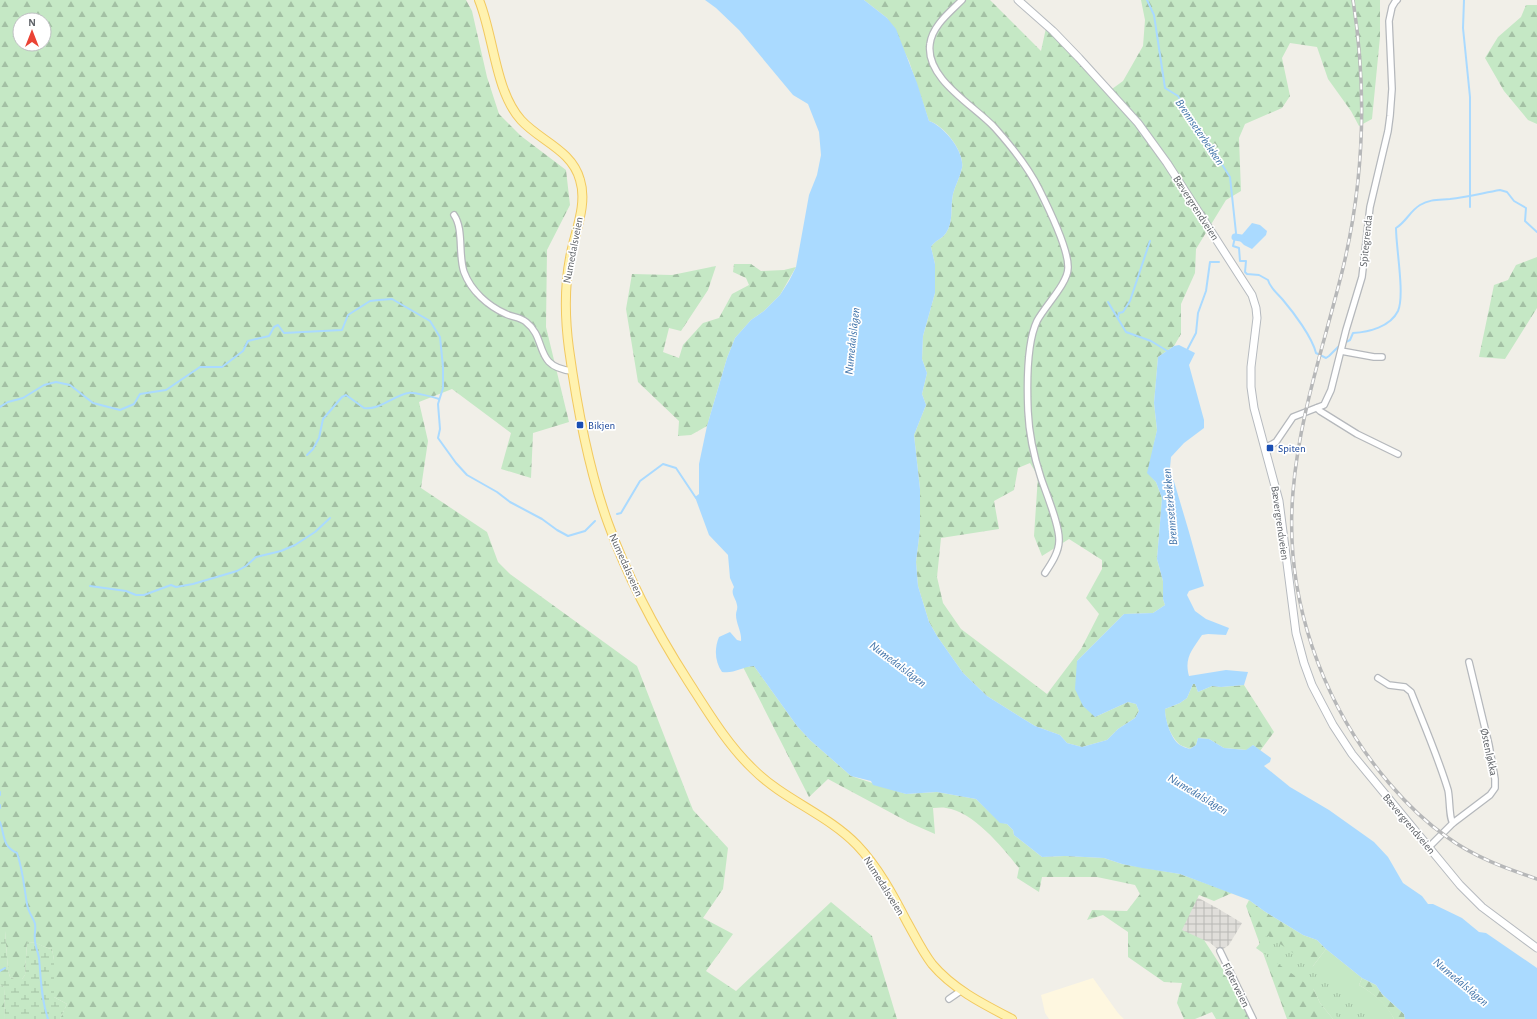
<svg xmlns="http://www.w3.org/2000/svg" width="1537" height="1019" font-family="'Alegreya Sans',sans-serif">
  <defs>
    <pattern id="industrial-grid" width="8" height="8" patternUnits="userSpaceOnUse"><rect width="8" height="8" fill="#e0deda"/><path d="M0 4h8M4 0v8" fill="none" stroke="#b9b8b5"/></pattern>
    <pattern id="forest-firs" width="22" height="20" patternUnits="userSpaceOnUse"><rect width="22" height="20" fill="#c5e8c5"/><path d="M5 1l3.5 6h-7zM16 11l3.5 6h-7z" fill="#a3c0a4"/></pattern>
    <pattern id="wetland-marsh" width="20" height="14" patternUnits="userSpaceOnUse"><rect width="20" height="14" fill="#c5e8c5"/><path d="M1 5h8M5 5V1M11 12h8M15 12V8" fill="none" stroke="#a3c0a4"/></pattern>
    <pattern id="park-tufts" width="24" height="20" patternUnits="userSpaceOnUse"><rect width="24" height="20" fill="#c5e8c5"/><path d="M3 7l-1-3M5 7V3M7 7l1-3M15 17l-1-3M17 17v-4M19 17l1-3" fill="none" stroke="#a3c0a4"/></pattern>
  </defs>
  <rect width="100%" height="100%" fill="#f1efe8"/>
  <path fill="#fef7e0" d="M1093 978 1118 1013 1124 1019H1049L1045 1013 1041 995Z"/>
  <path fill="url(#industrial-grid)" d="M1193 895 1217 908 1242 923 1229 945 1220 951 1209 942 1194 937 1170 938Z"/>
  <path fill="#c5e8c5" d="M1326 949 1362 978 1359 985C1373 993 1387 1004 1394 1019H1333L1320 1003 1308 977 1310 970Z"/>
  <g fill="url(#forest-firs)" fill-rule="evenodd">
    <path d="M0 0H466L472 11 487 77 499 114 521 136 566 170 570 205 547 250 546 327 569 422 533 433 531 478 501 469 511 433 452 389 419 402 428 441 421 488 487 532 498 562 510 574 637 666 693 810 728 848 723 889 703 918 733 934 706 971 736 991 831 902 872 936 897 1019H60L67 1004 54 997V960L52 949C41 947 39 942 27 942L25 975 22 979H15L10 977 8 970 5 931H0ZM20 20H44V44H20Z"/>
    <path d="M864 0H990L1041 51 1046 28 1112 89 1123 81 1143 46 1145 20 1141 0H1380V37L1372 119 1359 126 1351 111 1328 79 1317 47 1290 43 1282 58 1290 96 1282 108 1245 124 1239 138 1241 191 1226 200 1196 249 1195 273 1181 304V334L1174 346 1158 357 1154 403 1157 430 1148 473 1156 482 1162 498 1157 559 1163 581V599L1165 605 1153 613 1124 614 1077 661 1095 717 1128 702 1136 704 1139 711 1135 718 1118 729 1107 740 1082 747 1067 743 1060 735 1035 726 987 696 963 673 937 636 929 622 918 586 916 562 920 529V489L914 435 926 405 922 394 927 373 922 359 923 336 935 293V264L931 247C934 241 942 239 946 233 954 221 950 208 953 194 955 186 960 177 962 168 965 152 944 125 929 121L909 61 887 18ZM1030 463 1038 476 1034 536 1042 556 1069 539 1102 560V569L1086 598 1099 614 1081 649 1047 694 961 629 943 603 937 577 941 538 999 529 994 501 1014 490 1018 468Z"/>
    <path d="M1526 5H1537V124L1528 120 1504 91 1485 58 1498 37 1521 17Z"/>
    <path d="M1537 257V308L1505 359 1479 357 1494 285 1508 280 1516 265Z"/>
    <path d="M734 264H751L761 271 784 270 796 267 780 295 764 311 751 320 735 338 727 358 707 426 691 435 678 436 679 421 638 382 626 309 632 274 672 275 716 266 708 290 681 331 669 328 663 352 679 358 683 345 703 323 719 318 732 294 749 285 746 278 733 272Z"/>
    <path d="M754 666 797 726 810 740 851 776 906 794 937 792 976 799 1000 822 1007 824 1013 830 1014 835 1042 857 1065 856 1104 858 1122 864 1180 874 1232 893 1214 901 1199 895 1182 930 1204 940 1239 994 1251 1019H1216L1212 1012 1195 1019H1184L1177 1003 1182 983 1164 982 1128 957V932L1103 915 1087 920 1092 910 1127 911 1140 894 1135 885 1097 877H1042L1039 892 1017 878 1019 868C1002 847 974 812 946 808 942 807 937 808 933 808L935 834 910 823 828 779 809 797 743 667Z"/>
    <path d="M1193 684H1195L1198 692 1212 686 1221 687 1244 685 1274 732 1260 751 1253 745 1247 750 1224 748 1209 739 1198 738 1196 745 1190 749C1186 747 1181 746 1179 744 1170 735 1165 721 1165 709L1180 703 1187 698Z"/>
    <path d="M1249 900 1264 911 1303 935 1317 940 1326 949 1310 970 1308 977 1320 1003 1333 1019H1287L1246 906Z"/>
    <path d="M1362 978 1376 985 1382 994 1404 1014 1405 1019H1394C1386 1004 1373 993 1359 985Z"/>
    <path d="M0 985 4 987 5 1019H0Z"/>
  </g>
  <path fill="url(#wetland-marsh)" d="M0 931H5L8 970 10 977 15 979H22L25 975 27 942C40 942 41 947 52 949L54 960V997L67 1004 60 1019H5L4 987 0 985Z"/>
  <path fill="url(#park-tufts)" d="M1267 935 1328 977 1371 1019H1338L1328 1001 1322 995 1256 948Z"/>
  <g fill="#aadaff">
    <path d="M705 0H864L887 18 896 29 917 83 929 121C944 126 965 152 962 168 960 177 955 186 953 194 950 208 954 221 946 233 942 239 934 241 931 247L935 264V293L923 336 922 359 927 373 922 394 926 405 914 435 920 489V529L916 562 918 586 929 622 937 636 963 673 987 696 1035 726 1060 735 1067 743 1082 747 1107 740 1118 729 1135 718 1139 711 1136 704 1128 702 1095 717 1083 706 1075 689 1077 661 1124 614 1153 613 1165 605 1163 599V581L1157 559 1162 498 1156 482 1147 473 1157 430 1154 403 1158 357 1174 346 1179 345 1195 353 1189 365 1204 420V428L1184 443 1171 457 1170 468 1189 532 1204 586 1189 591 1187 595 1195 611 1206 619 1229 628 1226 635 1208 634 1202 635C1192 650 1184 658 1189 676L1226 670 1248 672 1244 685 1221 687 1212 686 1198 692 1195 684H1193L1187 698 1180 703 1165 709C1165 720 1171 739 1180 745 1183 747 1187 748 1190 749L1196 745 1198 738 1209 739 1224 748 1246 750 1253 745 1271 758 1270 762 1264 766 1290 787 1329 810 1374 842 1388 857 1403 883 1422 896 1428 904H1433L1462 918 1479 932 1486 933 1537 968V1019H1405L1404 1014 1382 994 1376 985 1362 978 1326 949 1317 940 1303 935 1264 911 1249 900 1180 874 1142 868 1122 864 1104 858 1065 856 1042 857 1014 835 1013 830 1007 824 1000 823 976 799 937 792 906 794 873 785 871 781 851 776 810 740 797 726 754 666C741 667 734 674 722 672 715 662 714 649 719 637L730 632 737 640 741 641C742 632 736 624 736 615 736 611 738 609 737 605 736 598 730 594 734 587L730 578 728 555 709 535 695 497 699 494V464L707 426 727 358 735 338 751 320 764 311 780 295 789 281 796 267 809 195 817 175 821 155 819 132 808 104 793 95 739 30 716 8Z"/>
    <path d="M1252 223 1260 225 1267 231 1266 235 1252 249 1244 245 1240 241 1241 236Z"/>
  </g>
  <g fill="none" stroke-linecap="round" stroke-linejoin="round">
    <g stroke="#aadaff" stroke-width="2">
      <path d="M1147 0 1154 15 1165 88 1178 96 1230 177 1236 233 1233 246 1239 248 1240 261H1246L1245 272 1247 274 1259 275 1268 280C1270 288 1278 294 1283 300 1294 313 1312 337 1316 353L1326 358 1329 356 1340 345"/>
      <path d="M1464 0 1463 28 1470 97V207"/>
      <path d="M1108 302 1126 332 1151 341 1169 352"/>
      <path d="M1118 317 1119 313 1123 312 1130 301 1150 241"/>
      <path d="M1344 343 1350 340 1353 333C1369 332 1390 327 1398 311 1405 295 1396 248 1396 228 1406 222 1410 211 1420 205 1430 199 1439 200 1450 199 1467 197 1483 193 1500 190L1507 192 1514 201 1526 208 1525 221 1537 232"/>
      <path d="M1186 352 1196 333 1198 313 1206 291 1210 262H1219"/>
      <path d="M0 407 8 402 23 398 44 385 56 382 70 385 93 403 120 410 134 404 140 394 166 390 200 367H222L243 351 248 341 269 336 274 327 278 325 284 333 342 330 348 315 370 301 379 300 392 299 430 321 440 337 443 367V388L438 404 440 429 438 438 456 463 467 475 497 492 510 502 542 519 557 530 568 536 585 531 595 521"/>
      <path d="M307 455 313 449 319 438 323 419 342 397 346 395 364 408C378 411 395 395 408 393 413 392 434 397 439 399"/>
      <path d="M617 514 621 513 640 481 663 464 676 468 696 498"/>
      <path d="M90 586 126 591 136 595H144L171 585 176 587 193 584 237 571 246 566 256 557 281 551 295 545 315 532 330 518"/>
      <path d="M0 792V795"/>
      <path d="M0 805V808"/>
      <path d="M0 822C5 836 2 846 17 853 23 870 24 887 27 904 28 912 34 919 35 924 36 929 34 935 35 940 35 946 38 952 39 958 41 978 41 999 48 1019"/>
      <path d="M0 971 5 968"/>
    </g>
    <path stroke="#aadaff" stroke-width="7" d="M1235 237 1241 238"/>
    <defs>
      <g id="minor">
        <path d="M962 0C950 12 932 26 930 44 925 79 975 106 995 128 1012 147 1028 167 1039 189 1048 207 1069 249 1068 268 1068 283 1045 306 1037 321 1026 344 1027 386 1028 411 1029 434 1034 457 1041 478 1046 493 1060 526 1059 541 1059 552 1051 564 1045 573"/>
        <path d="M454 215C464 229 458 255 464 272 471 291 488 306 506 314 512 317 520 317 526 322 548 339 533 367 572 371"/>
        <path d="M1341 351 1374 357H1382"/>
        <path d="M1317 408 1320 411 1357 434 1398 454"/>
        <path d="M1265 448 1276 442 1293 417 1324 405 1331 390 1346 330 1362 277 1370 207 1388 131 1390 116 1392 89 1389 21 1392 7 1395 2 1397 0"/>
        <path d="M1378 678 1389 685 1405 687 1411 692C1424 725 1438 757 1448 790 1450 798 1449 819 1453 823"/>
        <path d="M1429 847 1453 823 1490 795 1495 788V779L1489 745 1469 662"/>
        <path d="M1220 951 1253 1019"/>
        <path d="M949 999 962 990"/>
      </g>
      <path id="secondary" d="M1018 0 1053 31 1079 58 1138 123 1167 163 1252 295 1256 308 1257 318 1251 367V387L1254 408 1279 501 1296 633 1304 663 1312 685 1333 725 1352 754 1460 885 1482 907 1537 948"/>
      <path id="primary" d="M479 0C494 37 495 91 521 120 540 141 572 150 580 180 588 205 574 234 570 258 564 289 565 319 569 349 577 407 588 468 608 523 628 579 656 631 688 681 708 712 727 744 753 769 784 800 827 814 857 845 878 867 893 895 907 922 915 936 922 951 932 964 953 989 983 1004 1012 1019"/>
    </defs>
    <use href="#minor" stroke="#b5b8bc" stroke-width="8"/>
    <use href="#secondary" stroke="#b6babf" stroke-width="9"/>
    <use href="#primary" stroke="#f2c960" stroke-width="10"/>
    <use href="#minor" stroke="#fff" stroke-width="5.5"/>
    <use href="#secondary" stroke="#fff" stroke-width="7"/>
    <use href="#primary" stroke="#fff2af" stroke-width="8"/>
    <defs>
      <path id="rail" d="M1353 0C1367 89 1364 180 1343 268 1325 342 1299 415 1293 492 1284 596 1321 703 1389 783 1406 803 1425 822 1447 837 1474 857 1505 868 1537 879"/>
    </defs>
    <use href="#rail" stroke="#b6b7b8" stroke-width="3.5"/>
    <use href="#rail" stroke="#fff" stroke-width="2" stroke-dasharray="6" stroke-linecap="butt"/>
  </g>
  <g fill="#1a4fb4" stroke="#fff" stroke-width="1.5">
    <rect x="576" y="421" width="8" height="8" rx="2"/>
    <rect x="1266" y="444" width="8" height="8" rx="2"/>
  </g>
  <g text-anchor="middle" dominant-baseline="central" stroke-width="3.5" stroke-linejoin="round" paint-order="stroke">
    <g font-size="11" fill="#5f6368" stroke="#fff">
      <text transform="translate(1196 208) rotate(57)">Bævergrendveien</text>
      <text transform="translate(1366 241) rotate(-84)">Spitegrenda</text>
      <text transform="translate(573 250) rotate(-79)">Numedalsveien</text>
      <text transform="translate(1280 523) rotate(82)">Bævergrendveien</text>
      <text transform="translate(626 565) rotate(66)">Numedalsveien</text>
      <text transform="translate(1489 752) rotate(78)">Østenløkka</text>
      <text transform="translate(1409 824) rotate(50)">Bævergrendveien</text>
      <text transform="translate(884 886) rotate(58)">Numedalsveien</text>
      <text transform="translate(1236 985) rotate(64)">Fløterveien</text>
    </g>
    <g font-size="11" fill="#164399" stroke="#fff" text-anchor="start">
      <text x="588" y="425">Bikjen</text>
      <text x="1278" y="448">Spiten</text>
    </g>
    <g font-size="12" font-style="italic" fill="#4174aa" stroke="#fff">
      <text transform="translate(1200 132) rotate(56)">Brennseterbekken</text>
      <text transform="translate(852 341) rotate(-84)">Numedalslågen</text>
      <text transform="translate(1170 507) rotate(-95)">Brennseterbekken</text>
      <text transform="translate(898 664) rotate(37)">Numedalslågen</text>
      <text transform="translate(1198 794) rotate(31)">Numedalslågen</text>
      <text transform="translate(1461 982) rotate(40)">Numedalslågen</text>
    </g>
  </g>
  <g transform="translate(32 32)"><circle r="19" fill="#ffffff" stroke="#bfc1c3"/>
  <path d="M0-3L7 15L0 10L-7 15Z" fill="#ea4335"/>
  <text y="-6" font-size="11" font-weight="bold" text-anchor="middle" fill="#5f6368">N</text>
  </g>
</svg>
